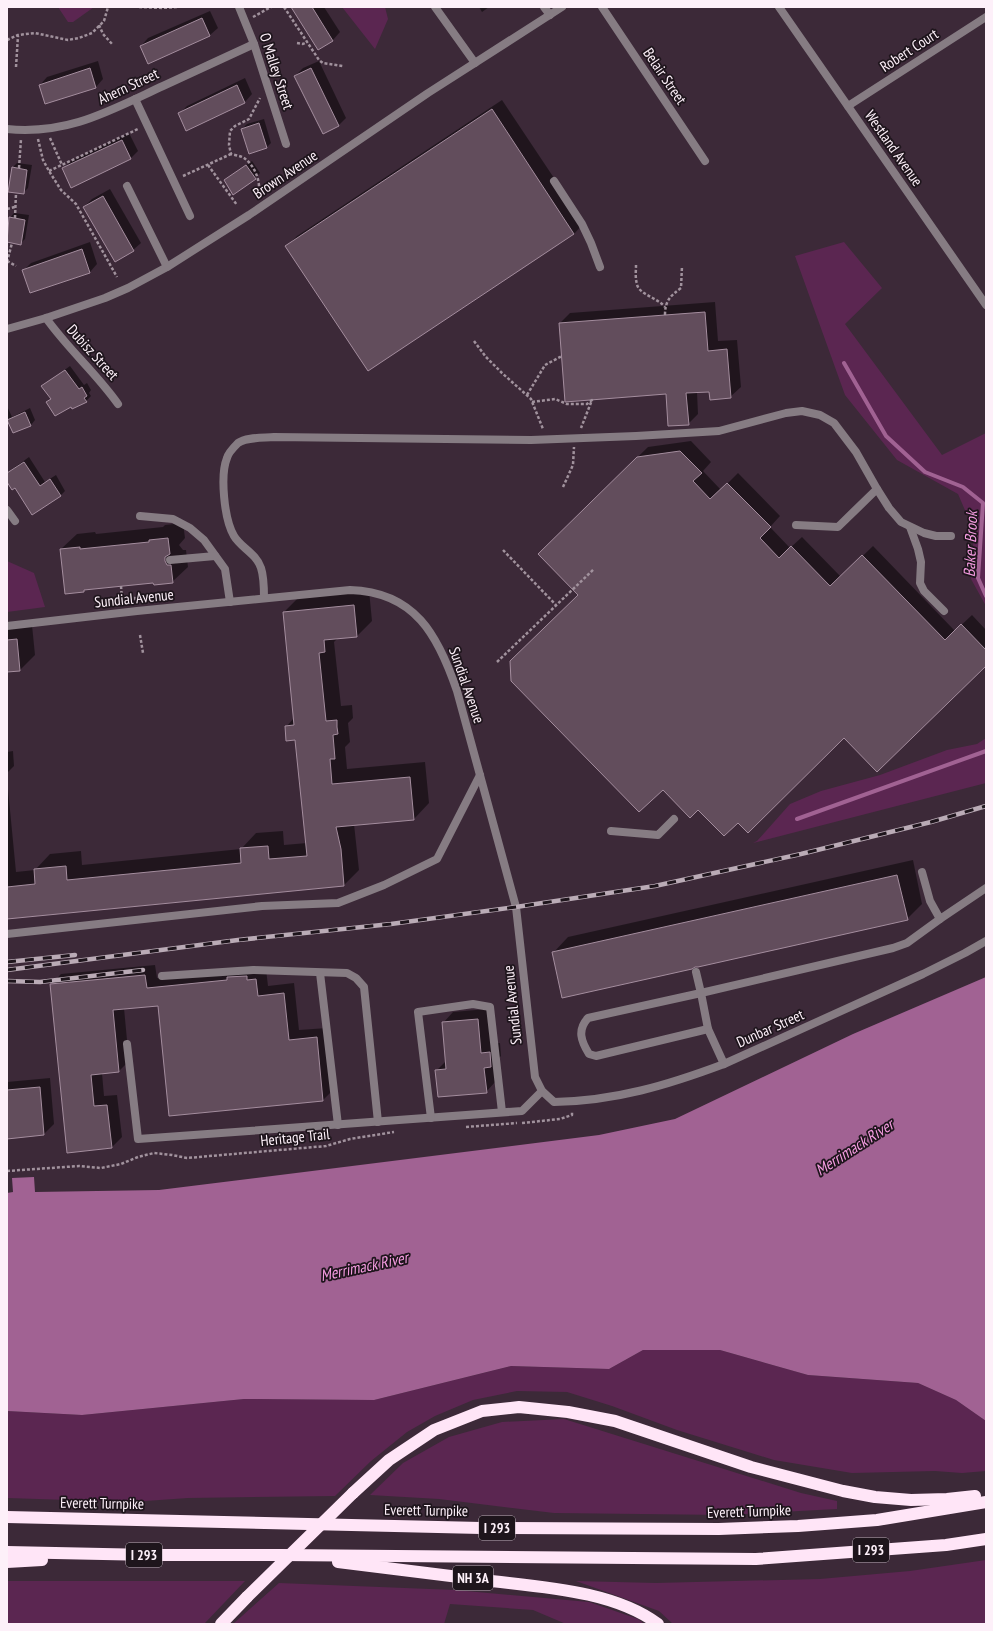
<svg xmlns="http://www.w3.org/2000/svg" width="993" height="1631" font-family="'PT Sans Narrow',sans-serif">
  <rect width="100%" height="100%" fill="#3c2938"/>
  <g fill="#5b2651">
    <path d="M58 7H94L73 22H68Z"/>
    <path d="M342 7H385L388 19 375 49Z"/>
    <path d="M844 242 882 288 845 324 942 455 986 433V606L971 579 974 531 958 494 897 460 845 395 795 256Z"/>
    <path d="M7 561 34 573 45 607 7 612Z"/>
    <path d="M986 738V783L753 843 757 841 790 804 821 791 880 775 947 750 977 744Z"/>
    <path d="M643 1350H720L808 1375 918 1383 956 1400 986 1421V1471L962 1473 935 1471 852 1473 774 1460 677 1430 612 1406 567 1392 517 1391 473 1400 435 1416 407 1432 371 1461 335 1496 188 1498 131 1502 7 1498V1411L82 1415 244 1399 374 1400 511 1366 609 1369Z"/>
    <path d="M564 1419 801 1493 837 1501V1509L727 1515 554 1513 439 1499 370 1495 403 1463 449 1437 502 1422Z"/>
    <path d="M986 1560V1624H673L659 1611 576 1581 656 1583 820 1579 910 1571Z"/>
    <path d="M7 1581H245L204 1624H7Z"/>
    <path d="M279 1583 455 1590 589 1602 638 1619 644 1624H566L533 1610 450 1604 444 1624H233Z"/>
  </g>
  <path fill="#a16293" d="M986 977V1421L956 1400 918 1383 808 1375 720 1350H643L609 1369 511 1366 374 1400 244 1399 82 1415 7 1411V1193L13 1192 12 1178 34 1177 35 1192 159 1190 599 1135 675 1119 853 1034Z"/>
  <g fill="#0007">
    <path d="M292 7H324L340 32 333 40 319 49Z"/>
    <path d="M479 7H489L482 12Z"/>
    <path d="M210 11 218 28 210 35 148 63 141 46 148 38Z"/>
    <path d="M98 61 103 79 96 87 46 103 40 85 47 77Z"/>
    <path d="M319 61 346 118 339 125 295 76 303 68Z"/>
    <path d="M245 78 252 94 245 102 187 130 179 114 187 106Z"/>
    <path d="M502 100 584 223 574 234 368 370 287 246 297 236Z"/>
    <path d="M264 119 271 143 266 148 242 129 247 124Z"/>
    <path d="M129 133 138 151 130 159 63 169 71 161Z"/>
    <path d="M252 161 260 173 255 178 225 180Z"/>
    <path d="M17 163 32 165 28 188 23 193 12 168Z"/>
    <path d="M110 189 141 243 133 250 84 207 92 199Z"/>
    <path d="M14 213 29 215 25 239 20 244 7 241 10 218Z"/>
    <path d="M90 242 97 264 90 272 31 292 23 271 31 263Z"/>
    <path d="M715 302 718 341 737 340 741 387 730 397 710 391 697 392 698 414 688 424 667 393 560 323 570 313Z"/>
    <path d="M70 366 84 385 87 383 91 390 89 393 91 396 86 401 71 406 47 402 51 399 43 386Z"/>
    <path d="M7 406 12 417 30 408 35 420 31 425 9 421 7 423Z"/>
    <path d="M691 441 711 462 703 471 721 490 738 473 780 516 770 527 790 548 802 537 841 577 873 546 955 631 972 615 986 630V664L844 737 579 595 539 554 648 447Z"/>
    <path d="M29 457 45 482 56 475 65 491 60 496 16 487 7 480V473Z"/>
    <path d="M183 523 185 538 179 545 183 550H186L188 567 172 582 154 581 86 588 84 591 61 549 77 534 95 532 96 534 163 527 165 525Z"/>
    <path d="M369 590 372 621 357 636 338 638 334 642 341 706 352 705 353 718 348 723 350 742 345 747 347 769 425 762 429 803 414 819 354 824 359 870 344 885 7 918V779L16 872 35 870 50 854 81 851 82 865 241 849 256 833 283 831 284 845 307 843 296 738 286 727 294 718 284 612 299 597Z"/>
    <path d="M32 625 35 655 20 670 7 671V627Z"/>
    <path d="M13 751 14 766 7 773V752Z"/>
    <path d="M913 860 922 904 907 919 553 953 568 937Z"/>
    <path d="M155 965 157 978 236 970 239 967 257 966V970L266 969 268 986 294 983 299 1030 327 1028 333 1090 323 1100 170 1115 159 1005 124 1008 129 1061 119 1071 102 1073 104 1096 117 1095 122 1137 111 1148 68 1152 51 985 61 974Z"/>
    <path d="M487 1009 491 1044 500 1043 501 1056 495 1062 496 1081 486 1092 436 1071 446 1061 443 1023 453 1012Z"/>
    <path d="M50 1078 54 1124 44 1134 7 1138V1082Z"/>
  </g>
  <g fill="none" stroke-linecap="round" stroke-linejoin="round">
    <g stroke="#a16293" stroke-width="4">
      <path d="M844 363 886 436 925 472 963 487 983 503 978 578 986 596"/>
      <path d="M797 819 986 751"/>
    </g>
  </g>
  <g fill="#624d5c" stroke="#a48d9e">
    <path d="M291 7H312L333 41 318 50Z"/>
    <path d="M202 18 210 36 148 64 140 46Z"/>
    <path d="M90 68 96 88 45 104 39 85Z"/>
    <path d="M311 68 339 126 323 134 294 76Z"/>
    <path d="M237 85 245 103 186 131 178 113Z"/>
    <path d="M492 109 574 234 368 371 285 246Z"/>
    <path d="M259 123 267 148 249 154 241 129Z"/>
    <path d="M122 140 131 159 71 188 62 168Z"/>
    <path d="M246 165 256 179 233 195 224 180Z"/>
    <path d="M12 167 27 170 24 194 8 192Z"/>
    <path d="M103 196 134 251 115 262 83 207Z"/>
    <path d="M9 217 25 220 21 245 7 242Z"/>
    <path d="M82 249 90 273 30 293 22 270Z"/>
    <path d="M705 312 708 351 727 349 731 398 710 400 709 392 686 393 689 425 668 426 666 394 565 402 559 323Z"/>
    <path d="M65 370 79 389 82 387 87 396 84 398 87 402 72 409 71 407 55 416 46 402 51 399 41 386Z"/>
    <path d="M25 412 31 426 13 433 7 420Z"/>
    <path d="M680 451 702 473 693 481 710 499 727 483 771 527 760 538 779 558 791 546 830 586 862 555 945 640 961 624 986 650V666L877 772 844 738 748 833 738 823 724 836 698 810 690 818 663 790 639 812 511 681 510 661 578 595 538 554 637 457Z"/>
    <path d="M24 462 40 486 50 479 61 496 32 515 15 488 12 490 7 482V473Z"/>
    <path d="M168 538 170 554 165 557V561L167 565H171L173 583 154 585 153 583 84 590V592L65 594 60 549 80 547V549L149 542V540Z"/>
    <path d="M354 605 357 637 324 640 325 652 319 653 326 721 337 720V727L338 734 333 735 335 759H330L332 784 410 777 414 820 336 827 341 849 344 886 7 919V887L35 884 34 869 66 866 67 880 241 863 240 848 268 846 269 859 307 856 295 740 286 741 285 726 294 725 283 612Z"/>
    <path d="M17 639 20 671 7 672V640Z"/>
    <path d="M897 875 908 920 698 967H695L692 969 562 998 552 952Z"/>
    <path d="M145 975 147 988 227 980V977L247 976V980L256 979 258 996 284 993 289 1040 317 1037 323 1101 169 1116 158 1006 113 1010 119 1072 91 1075 94 1106 107 1105 112 1148 67 1153 50 984Z"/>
    <path d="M478 1019 481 1053 490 1052 491 1067 484 1068 487 1093 438 1097 435 1070 446 1069 442 1022Z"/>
    <path d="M40 1087 44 1135 7 1139V1090Z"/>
  </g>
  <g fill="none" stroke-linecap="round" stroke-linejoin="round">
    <g stroke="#a1929d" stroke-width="2.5" stroke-dasharray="3 2" stroke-linecap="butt">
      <path d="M139 7 162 8 178 7"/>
      <path d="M284 7 319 60 323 63 343 66"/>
      <path d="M253 17 271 7"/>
      <path d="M99 25 103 34 113 45"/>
      <path d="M7 40 18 35 35 33 68 40 79 38 92 33 104 21 108 7"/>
      <path d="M297 43 303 44 307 42"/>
      <path d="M16 67 18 36"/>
      <path d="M50 138 62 165"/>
      <path d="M38 139 43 160 49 171 61 190 76 204 117 277"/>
      <path d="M208 165 237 205"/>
      <path d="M19 168 21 139"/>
      <path d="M49 171 138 129"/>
      <path d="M183 176 231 154"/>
      <path d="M259 191C260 179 254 165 244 158 241 156 235 155 231 154L229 145 230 131 235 126 249 119 260 98"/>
      <path d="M7 209 15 207"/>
      <path d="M15 218 16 193"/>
      <path d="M7 261 16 266"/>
      <path d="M7 262 12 243"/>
      <path d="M636 265C636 271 635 278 637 284 638 294 658 298 665 307"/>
      <path d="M665 315C665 301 670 296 681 288L682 266"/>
      <path d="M474 341 486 357 502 373 531 399 543 429"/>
      <path d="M527 395 545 365 562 356"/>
      <path d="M532 402 555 399 567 404H587L592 400 581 428"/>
      <path d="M563 487 573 465 574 447"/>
      <path d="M503 550 556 605"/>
      <path d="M121 586 122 599 135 598 136 601"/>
      <path d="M140 635 143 653"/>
      <path d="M497 662 594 569"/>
      <path d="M522 1123 560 1119 572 1115V1111"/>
      <path d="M466 1127 517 1123"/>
      <path d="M7 1171 79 1166 101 1168 121 1164 138 1157 154 1153 172 1155 187 1158 326 1146 350 1139 394 1132"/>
    </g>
    <g stroke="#867c83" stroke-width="8">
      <path d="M435 7 475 63"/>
      <path d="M135 99 190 216"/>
      <path d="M554 181 582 224 591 243 600 267"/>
      <path d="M127 186 167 267"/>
      <path d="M140 516 173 519 190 528 204 540 225 569 230 602"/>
      <path d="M796 525 838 527 877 489"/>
      <path d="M910 527 918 549 921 562 920 583 924 591 944 611"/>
      <path d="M170 560 215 556"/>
      <path d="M264 598C264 588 264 577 261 568 256 553 241 548 234 536 224 519 220 475 227 458 228 453 234 447 238 443 246 437 263 438 274 437L531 440 636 436 719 431 786 413 802 411 820 415 834 423 856 452 877 489 889 508 901 522 924 533 936 536H951"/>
      <path d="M611 831 658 835 674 819"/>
      <path d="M922 872 930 901 940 919 986 888"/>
      <path d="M7 934 262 906 338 903 384 885 437 859 480 775"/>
      <path d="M696 972 701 993 588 1018C577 1030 581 1041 589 1054L596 1056 708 1029"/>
      <path d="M320 973 338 1125"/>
      <path d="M162 976 253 970 347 973 356 978 364 987 378 1122"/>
      <path d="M127 1044 138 1139 522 1111 542 1091"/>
      <path d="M724 1064 708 1029 701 993 893 948 907 943 940 919"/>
      <path d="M431 1118 418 1012 473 1004 490 1007 502 1112"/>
    </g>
    <g stroke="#867c83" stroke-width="8">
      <path d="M239 7 254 44 286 144"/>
      <path d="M544 7 550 15"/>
      <path d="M602 7 705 161"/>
      <path d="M779 7 986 305"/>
      <path d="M848 106 986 17"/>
      <path d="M7 129C68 135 109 111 163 86 193 72 224 58 254 44"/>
      <path d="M46 318C68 349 97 374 118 404"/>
      <path d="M7 329 46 318 105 298 128 288 167 267 249 215 428 93 562 7"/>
      <path d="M7 510 15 521"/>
      <path d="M7 626 137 611 350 590C415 592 438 635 457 691L516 907 535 1077 542 1091 554 1102C615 1101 668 1085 724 1064L923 974 965 953 986 941"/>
    </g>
    <g stroke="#ffe5f7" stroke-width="12">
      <path d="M353 1493 389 1460 434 1430 482 1411 519 1407 568 1412 615 1421 751 1467 843 1491 875 1497 911 1500 947 1499 975 1496"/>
      <path d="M7 1517 481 1528 719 1529 798 1526 877 1520 986 1502"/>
      <path d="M7 1552 151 1555H282L756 1559 946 1545 986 1539"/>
      <path d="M7 1562 42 1560"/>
      <path d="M338 1562C387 1568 435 1574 483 1580 539 1587 613 1590 658 1624"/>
      <path d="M221 1624 247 1597"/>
    </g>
    <defs>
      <g id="rail">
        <path d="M7 962 75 955"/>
        <path d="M7 970 238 940 391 924 516 907 655 886 801 854 931 822 986 806"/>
        <path d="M7 981 40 982 143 970"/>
      </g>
    </defs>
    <use href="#rail" stroke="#baabb6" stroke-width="4.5"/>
    <use href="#rail" stroke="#1e151c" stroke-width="3" stroke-dasharray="9" stroke-linecap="butt"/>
    <path stroke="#ffe5f7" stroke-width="12" d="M247 1597 353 1493"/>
  </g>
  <g text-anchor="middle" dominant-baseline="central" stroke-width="3.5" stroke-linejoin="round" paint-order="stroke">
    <g fill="#1e151c" stroke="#baaeb7" stroke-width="1">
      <rect x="479" y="1516" width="36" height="24" rx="3"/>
      <rect x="853" y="1538" width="36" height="24" rx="3"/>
      <rect x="126" y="1543" width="36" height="24" rx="3"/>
      <rect x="453" y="1566" width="40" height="24" rx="3"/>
    </g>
    <g font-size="14" font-weight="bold" fill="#fdf0f9">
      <text x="497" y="1528">I 293</text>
      <text x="871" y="1550">I 293</text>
      <text x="144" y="1555">I 293</text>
      <text x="473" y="1578">NH 3A</text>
    </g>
    <g font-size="15" fill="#fdf0f9" stroke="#1e151c">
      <text transform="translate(909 50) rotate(-33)">Robert Court</text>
      <text transform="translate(277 71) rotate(72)">O Malley Street</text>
      <text transform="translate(665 76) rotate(56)">Belair Street</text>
      <text transform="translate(128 86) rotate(-25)">Ahern Street</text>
      <text transform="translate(894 148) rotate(55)">Westland Avenue</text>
      <text transform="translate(285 174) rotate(-34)">Brown Avenue</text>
      <text transform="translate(93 352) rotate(48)">Dubisz Street</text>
      <text transform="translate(134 598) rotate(-6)">Sundial Avenue</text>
      <text transform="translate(467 685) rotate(71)">Sundial Avenue</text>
      <text transform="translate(512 1005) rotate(-96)">Sundial Avenue</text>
      <text transform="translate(770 1028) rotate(-24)">Dunbar Street</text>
      <text transform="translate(295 1137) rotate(-6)">Heritage Trail</text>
      <text transform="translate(102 1503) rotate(1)">Everett Turnpike</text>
      <text transform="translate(426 1510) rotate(1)">Everett Turnpike</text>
      <text transform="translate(749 1511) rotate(-2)">Everett Turnpike</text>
    </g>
    <g font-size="16" font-style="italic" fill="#f59ce1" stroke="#1e151c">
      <text transform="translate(970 544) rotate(-88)">Baker Brook</text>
      <text transform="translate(854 1147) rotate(-33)">Merrimack River</text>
      <text transform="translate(364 1266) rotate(-12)">Merrimack River</text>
    </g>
  </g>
  <rect width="993" height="1631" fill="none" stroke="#fdf0f9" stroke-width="16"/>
</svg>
